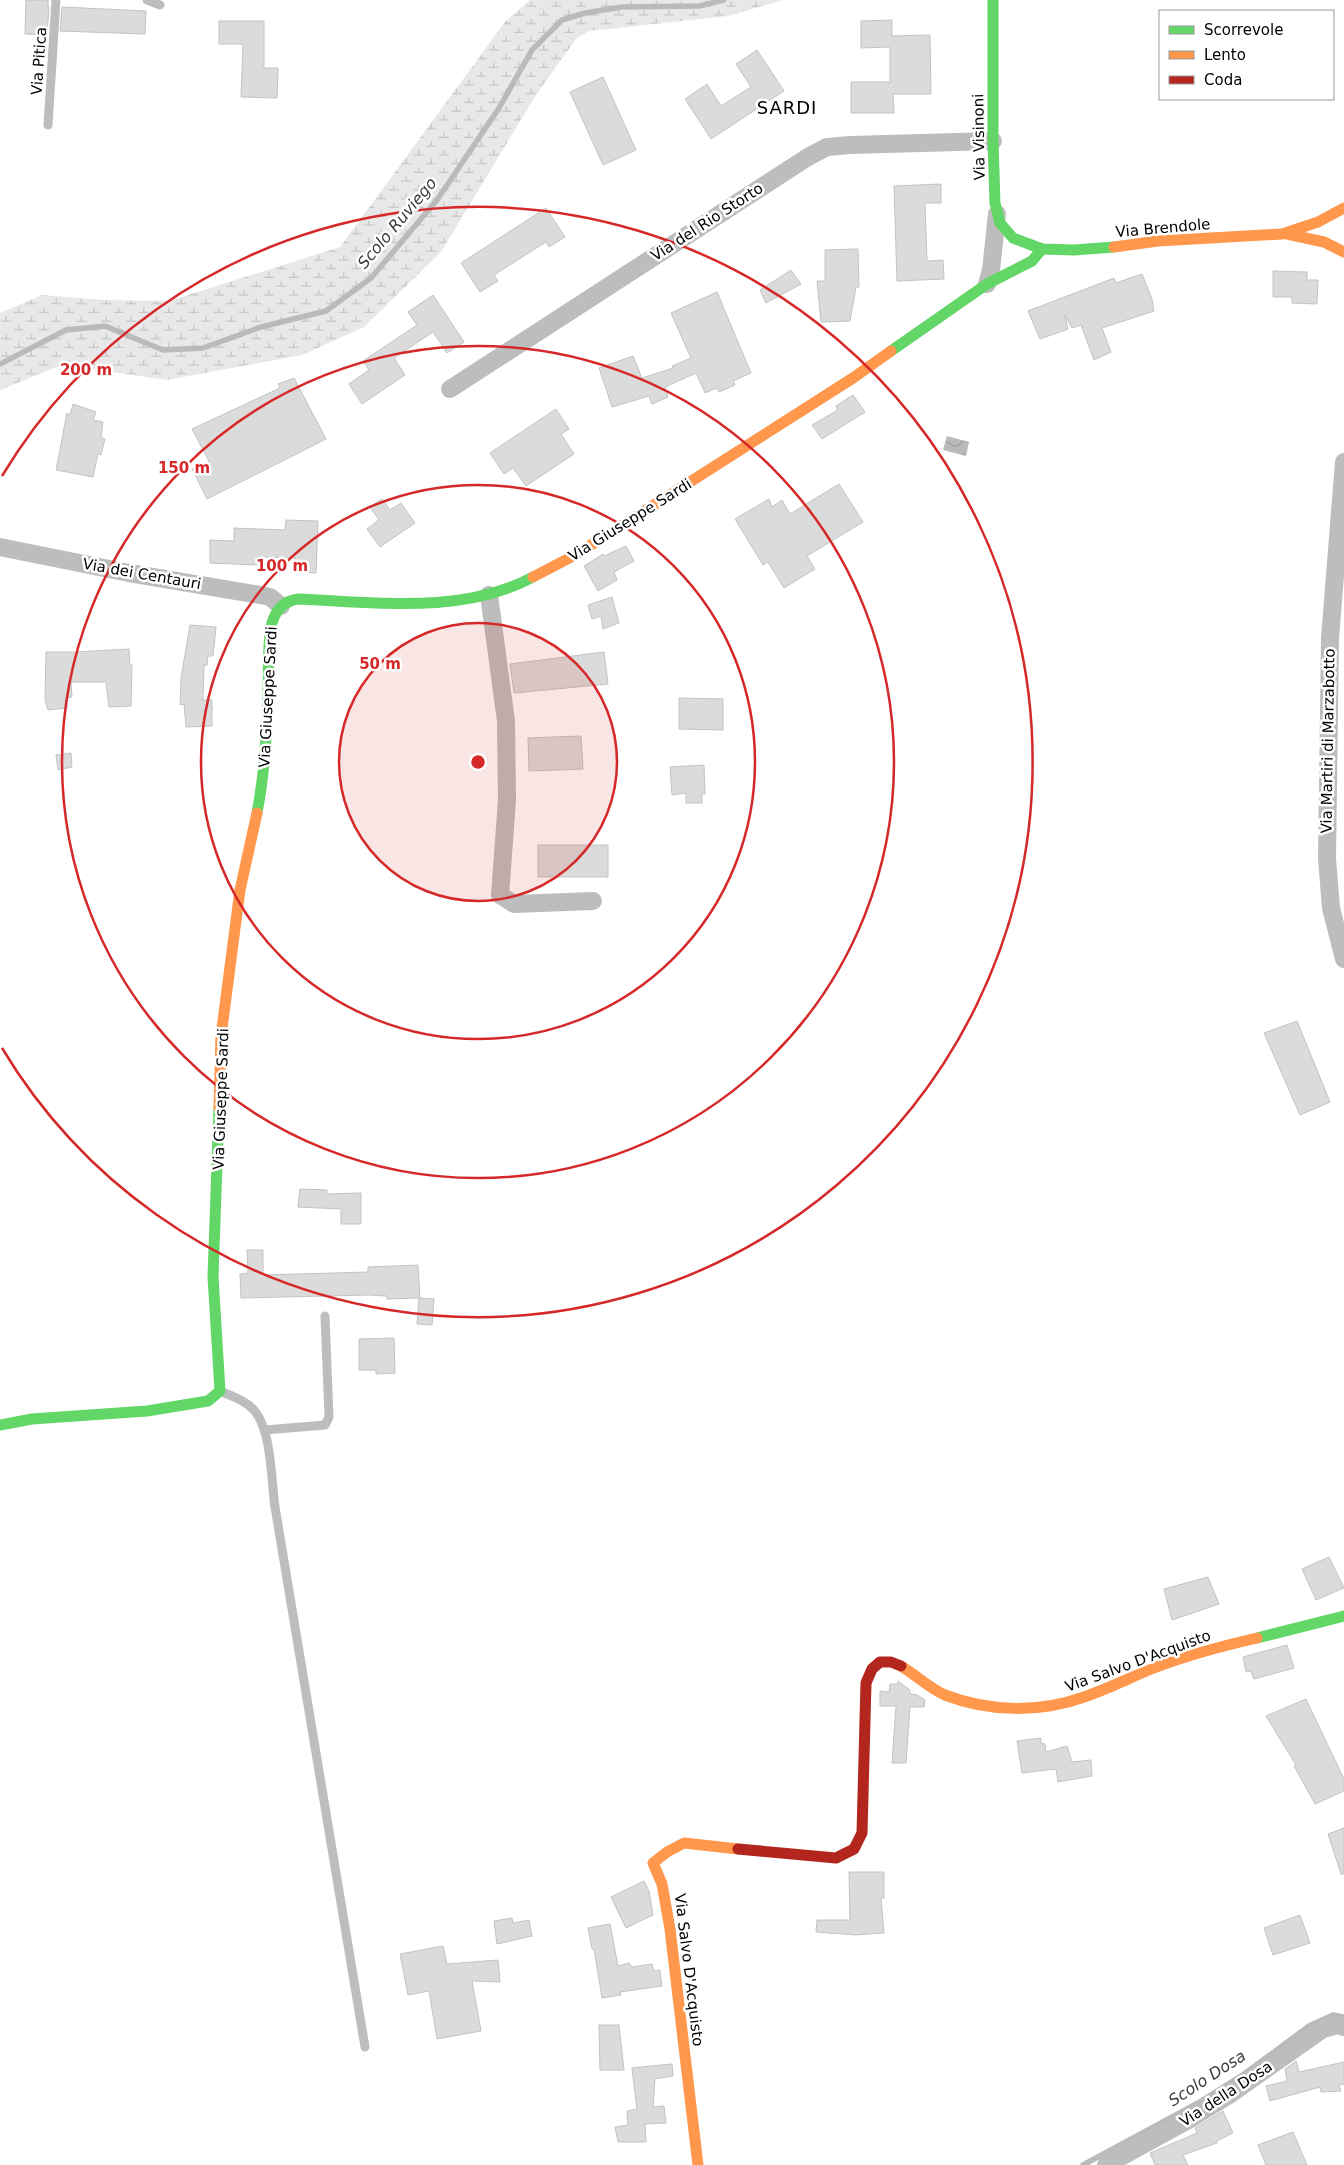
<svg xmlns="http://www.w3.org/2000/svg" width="1344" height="2165" font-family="'DejaVu Sans',sans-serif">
  <defs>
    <pattern id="wetland-marsh" width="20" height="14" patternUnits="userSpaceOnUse" patternTransform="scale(1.25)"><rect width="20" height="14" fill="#e8e8e8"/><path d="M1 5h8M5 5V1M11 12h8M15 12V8" fill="none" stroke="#c5c5c5"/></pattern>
    <pattern id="water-waves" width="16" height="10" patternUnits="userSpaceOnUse" patternTransform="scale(1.25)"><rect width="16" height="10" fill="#bababa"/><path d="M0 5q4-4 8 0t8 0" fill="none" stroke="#9e9e9e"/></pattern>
  </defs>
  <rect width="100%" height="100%" fill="#fff"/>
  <path fill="url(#wetland-marsh)" d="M530 0H783L728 16 589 31 576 39 536 95 441 252 364 327 302 355 167 380 62 365 0 390V313L42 295 104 300 169 301 340 247 505 22Z"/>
  <path fill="url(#water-waves)" d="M947 436 969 442 966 456 943 450Z"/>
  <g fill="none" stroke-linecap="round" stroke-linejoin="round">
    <g stroke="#bababa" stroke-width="5.5">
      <path d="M0 364 66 330 105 326 163 350 203 348 261 327 326 311 371 278 437 200 499 108 532 50 562 20 585 13 622 7 699 6 724 0"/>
      <path d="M1083 2165 1198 2103 1244 2074 1309 2026 1333 2015 1344 2017"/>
    </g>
  </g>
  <g fill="#dbdbdb" stroke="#c3c3c3">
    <path d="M26 0H48V7H49L47 35 25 34Z"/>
    <path d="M62 7 146 11 145 34 60 31Z"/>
    <path d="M892 20V36L930 35 931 94H893L894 113H851V82H890V47L861 48V21Z"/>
    <path d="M219 21H264V68H278L277 98 241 97 243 44H219Z"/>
    <path d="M757 50 784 91 711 139 685 99 707 84 721 106 751 87 736 64Z"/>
    <path d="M603 77 636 150 603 165 570 92Z"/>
    <path d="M941 184V203H925L927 261 943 260 944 279 897 281 894 186Z"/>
    <path d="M546 208 565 237 549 247 546 242 494 275 498 281 480 292 461 263Z"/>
    <path d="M858 249 859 287H856L850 321 821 322 817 281H825V250Z"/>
    <path d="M791 270 801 284 766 303 760 290Z"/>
    <path d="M1273 271 1307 272V280H1318L1317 304 1292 303V297H1273Z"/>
    <path d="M1142 274 1152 299 1154 311 1102 328 1111 352 1094 360 1081 325 1072 328 1065 315 1068 329 1040 339 1028 311 1114 278 1116 283Z"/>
    <path d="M717 292 751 373 733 381 735 385 719 392 717 388 705 393 696 373 665 387 668 397 652 404 649 396 612 407 599 368 633 356 642 378 673 368 672 366 691 358 671 313Z"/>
    <path d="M433 295 464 342 447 353 433 332 394 358 405 375 362 404 349 384 369 370 363 361 417 325 408 312Z"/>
    <path d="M294 378 326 439 207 499 192 469 209 461 192 429 280 388 278 384Z"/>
    <path d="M853 395 865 412 822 439 812 425 838 410 836 406Z"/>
    <path d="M73 404 96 412 93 420 103 422 101 437 105 439 101 455 98 454 93 477 56 470 67 413 70 415Z"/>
    <path d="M556 409 569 429 561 434 574 454 526 486 513 468 504 474 490 453Z"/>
    <path d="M839 484 863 522 807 556 815 569 784 588 768 562 763 565 735 519 769 499 772 507 782 500 790 514Z"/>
    <path d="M382 499 390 510 401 503 415 523 380 547 367 529 379 520 370 507Z"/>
    <path d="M286 520 318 521 316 573 295 572V558L259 557V565L210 563V540L234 541V528L285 530Z"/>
    <path d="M626 546 634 561 614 572 617 580 598 591 584 566 603 554 604 556Z"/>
    <path d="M612 597 619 623 603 629 601 616 592 619 588 605Z"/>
    <path d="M190 625 216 627 213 656H208L207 665H204L203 700H212V726L186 727 184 704 180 705 181 678Z"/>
    <path d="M129 649 130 665H132L131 706 109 707 106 682H71L72 697 67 698V708L48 710 45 700 46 652H76Z"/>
    <path d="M604 652 608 684 514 693 510 664Z"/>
    <path d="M679 698 723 699V730L679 729Z"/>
    <path d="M581 736 583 769 529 771 528 738Z"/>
    <path d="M71 753 72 767 58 770 56 755Z"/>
    <path d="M704 765 705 794H702V803H686V793L672 795 670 767Z"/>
    <rect x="538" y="845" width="70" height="32"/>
    <path d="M1297 1021 1330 1102 1300 1115 1264 1033Z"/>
    <path d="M300 1189 327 1190V1194L361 1193V1224H341V1209L298 1207Z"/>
    <path d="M247 1250H263V1275L368 1272V1267L418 1265 420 1298 434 1299 432 1325 417 1324 419 1298 387 1299V1296L369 1295 241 1298 240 1274 248 1273Z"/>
    <path d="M394 1338 395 1373 376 1374V1370H359V1339Z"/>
    <path d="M1329 1557 1344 1588 1316 1600 1302 1569Z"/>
    <path d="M1208 1577 1219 1604 1172 1620 1164 1589Z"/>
    <path d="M1287 1645 1294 1668 1254 1679 1251 1671 1246 1672 1243 1657Z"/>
    <path d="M898 1681 910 1690V1694L917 1695 925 1700 924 1707H910L906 1763H892L896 1706H880V1691L889 1692 890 1684H898Z"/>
    <path d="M1306 1699 1344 1779V1791L1315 1804 1294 1766 1296 1765 1266 1716Z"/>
    <path d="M1041 1738V1743L1045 1744 1046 1752 1067 1746 1072 1762 1091 1760 1092 1776 1058 1782 1056 1769 1022 1773 1017 1741Z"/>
    <path d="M1344 1828V1874H1341L1328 1834Z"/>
    <path d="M849 1872H884V1898H881L884 1933 855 1935 816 1932 817 1920H850Z"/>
    <path d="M644 1881 649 1891 653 1915 626 1928 611 1897Z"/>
    <path d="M1300 1915 1310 1943 1273 1955 1264 1928Z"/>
    <path d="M512 1918 513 1923 529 1920 532 1936 497 1944 494 1921Z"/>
    <path d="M610 1924 618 1966 629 1963 632 1967 652 1964 654 1971 660 1970 662 1986 620 1992 621 1995 602 1998 594 1949H592L588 1928Z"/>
    <path d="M443 1946 447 1964 498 1960 500 1982 472 1981 481 2031 437 2039 429 1991 408 1995 400 1954Z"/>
    <path d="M599 2025H619L624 2070H600Z"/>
    <path d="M1296 2061 1299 2072 1344 2062V2084L1339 2085 1341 2091 1321 2092 1320 2087 1270 2101 1266 2086 1287 2081 1285 2069Z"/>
    <path d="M672 2064 673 2076 655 2079 653 2107 664 2106 666 2123 645 2124 646 2142H618L615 2127 628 2125 627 2111 637 2109 632 2068Z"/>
    <path d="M1223 2111 1233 2133 1217 2141V2143L1183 2155 1188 2165H1155L1150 2153 1197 2133 1195 2128Z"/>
    <path d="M1293 2132 1307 2165H1266L1258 2145Z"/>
  </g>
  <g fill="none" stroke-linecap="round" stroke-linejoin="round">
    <g stroke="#bdbdbd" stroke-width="9">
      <path d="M147 0 160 5"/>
      <path d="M48 125 56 0"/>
      <path d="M222 1392C234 1397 244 1400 253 1409 272 1429 271 1480 275 1507L365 2047"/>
      <path d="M265 1430 325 1425 329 1417 325 1316"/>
    </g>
    <g stroke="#bdbdbd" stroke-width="18">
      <path d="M987 284 991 270 997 214"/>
      <path d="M450 389 808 157 827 147 850 145 993 141"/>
      <path d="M1344 462 1330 638 1327 859 1331 908 1344 959"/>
      <path d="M0 547 129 573 260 595 270 597 281 606"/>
      <path d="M489 595 506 721 507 800 500 895 514 904 593 901"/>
      <path d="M1106 2165 1190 2119 1232 2093 1323 2029 1337 2025 1344 2027"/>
    </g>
    <g stroke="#63d668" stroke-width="11">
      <path d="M993 0V141L995 203 1000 223 1013 238 1042 249 1074 250 1114 247"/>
      <path d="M891 351 987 284 1032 261 1042 249"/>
      <path d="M257 813C265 772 267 733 268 692 269 672 267 641 272 623 276 609 284 601 298 599 375 602 462 615 533 577"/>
      <path d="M0 1425 32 1419 147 1411 208 1401 220 1391 213 1277 219 1108"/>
      <path d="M1257 1638 1344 1616"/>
    </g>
    <g stroke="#ff974d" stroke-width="11">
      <path d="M1287 234 1324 242 1344 252"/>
      <path d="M1114 247 1158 241 1282 234 1318 222 1344 208"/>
      <path d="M533 577 577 554 853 378 891 351"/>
      <path d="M219 1108 221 1036 240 890 257 813"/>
      <path d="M901 1666C916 1675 929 1688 945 1695 989 1712 1040 1713 1084 1697 1108 1689 1131 1677 1154 1668 1188 1655 1222 1646 1257 1638"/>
      <path d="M698 2165 670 1929 662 1884 653 1863 667 1852 684 1843 738 1849"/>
    </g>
    <path stroke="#b3261e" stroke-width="11" d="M738 1849 836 1858 854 1849 862 1833 866 1683 872 1669 880 1662H891L901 1666"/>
  </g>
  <circle cx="478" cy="762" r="139" fill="#d62828" fill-opacity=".12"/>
  <g fill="none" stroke="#d62828" stroke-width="2.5">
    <circle cx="478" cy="762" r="139"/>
    <circle cx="478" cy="762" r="277"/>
    <circle cx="478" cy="762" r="416"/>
    <path d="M2 476A555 555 0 1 1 2 1048"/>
  </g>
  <g text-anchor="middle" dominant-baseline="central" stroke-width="5" stroke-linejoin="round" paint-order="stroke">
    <g font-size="15" fill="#000" stroke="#fff">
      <text transform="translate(39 61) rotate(-86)">Via Pitica</text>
      <text transform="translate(979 137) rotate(-91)">Via Visinoni</text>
      <text transform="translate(707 222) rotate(-33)">Via del Rio Storto</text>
      <text transform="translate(1163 228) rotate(-5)">Via Brendole</text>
      <text transform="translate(630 520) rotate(-32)">Via Giuseppe Sardi</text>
      <text transform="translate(142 574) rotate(10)">Via dei Centauri</text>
      <text transform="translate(268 697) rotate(-87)">Via Giuseppe Sardi</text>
      <text transform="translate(1328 741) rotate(-89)">Via Martiri di Marzabotto</text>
      <text transform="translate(221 1099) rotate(-88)">Via Giuseppe Sardi</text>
      <text transform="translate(1138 1661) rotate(-20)">Via Salvo D'Acquisto</text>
      <text transform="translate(689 1970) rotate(83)">Via Salvo D'Acquisto</text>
      <text transform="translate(1226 2094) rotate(-33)">Via della Dosa</text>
    </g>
    <g font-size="16" font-style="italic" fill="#3d3d3d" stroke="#fff">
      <text transform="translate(397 223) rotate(-50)">Scolo Ruviego</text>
      <text transform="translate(1207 2078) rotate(-33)">Scolo Dosa</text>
    </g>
    <g font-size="18" letter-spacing="1" fill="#000" stroke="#fff">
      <text x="787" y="107">SARDI</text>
    </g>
  </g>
  <circle cx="478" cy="762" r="8" fill="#d62828" stroke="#fff" stroke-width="2.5"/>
  <g font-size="15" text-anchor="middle" font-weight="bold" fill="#d62828" stroke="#fff" stroke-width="5" stroke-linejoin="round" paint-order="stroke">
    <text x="86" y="375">200 m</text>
    <text x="184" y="473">150 m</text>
    <text x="282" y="571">100 m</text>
    <text x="380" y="669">50 m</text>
  </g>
  <rect x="1159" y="10" width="175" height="90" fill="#ffffff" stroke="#999999"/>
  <rect x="1169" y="26" width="25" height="8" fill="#63d668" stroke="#999999"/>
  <text x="1204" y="35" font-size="15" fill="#000000">Scorrevole</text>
  <rect x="1169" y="51" width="25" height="8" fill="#ff974d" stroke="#999999"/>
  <text x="1204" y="60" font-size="15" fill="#000000">Lento</text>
  <rect x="1169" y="76" width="25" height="8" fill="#b3261e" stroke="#999999"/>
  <text x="1204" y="85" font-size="15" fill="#000000">Coda</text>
</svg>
